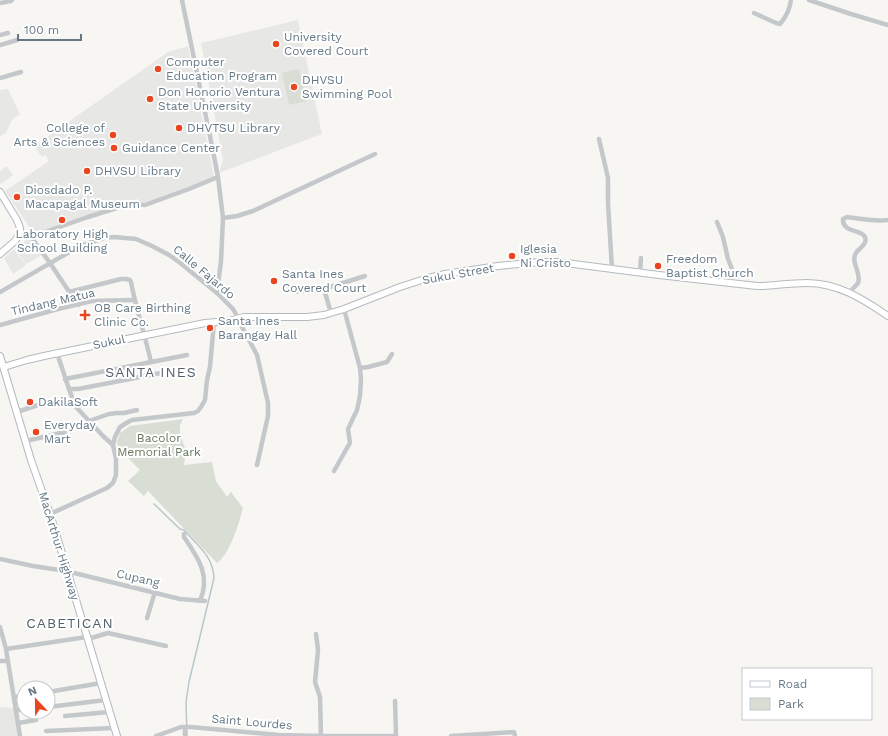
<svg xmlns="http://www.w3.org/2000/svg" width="888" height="736" font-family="'Work Sans',sans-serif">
  <rect width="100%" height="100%" fill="#f7f6f3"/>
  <g fill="#e7e8e6">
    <path d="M298 20 322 134 219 173 223 160 201 43Z"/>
    <path d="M188 46 214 177 171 194 148 202H140L138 199 34 234 5 191 49 161 45 155 42 157 34 146 168 52Z"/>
    <path d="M8 89 20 114 12 120 6 133 0 136V90Z"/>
    <path d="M7 166 13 175 1 184 0 183V171Z"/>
    <path d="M28 238 42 255 26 264 15 249Z"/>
    <path d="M14 249 26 265 13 274 4 258Z"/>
    <path d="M0 707 14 708 19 736H0Z"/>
  </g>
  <g fill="#d8ded4">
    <path d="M299 69 307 101 289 105 282 73Z"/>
    <path d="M183 419 180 425V434L186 451 184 465 212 462 216 481 227 497 231 492 243 508C239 523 230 554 217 563L148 491 144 496 128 481 140 470 118 448 117 442 120 433 130 426Z"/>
  </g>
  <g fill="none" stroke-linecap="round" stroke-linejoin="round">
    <path stroke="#b9c7ca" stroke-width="1.5" d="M154 504 180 529 184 530C198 546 213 556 214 578L189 682 186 702 187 736"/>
    <defs>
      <g id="secondary">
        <path d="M0 192 17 220 20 228V233L15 241 0 254"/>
        <path d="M0 356 31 460 51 517 117 736"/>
        <path d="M4 367 27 360 44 356 205 323 229 321 244 317H307L324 315 344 309 400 287 428 278 445 274 498 266 540 262H558L659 275 757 286H764C778 285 793 283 807 283 838 283 863 299 888 316"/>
      </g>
    </defs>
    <use href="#secondary" stroke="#b4babe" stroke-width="8"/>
    <g stroke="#c4c8cb" stroke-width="4.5">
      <path d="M182 0 212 146 218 177 223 218 221 261 217 293"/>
      <path d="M809 0 851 14 888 25"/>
      <path d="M0 3 11 1 12 0"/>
      <path d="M754 13 776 23 780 24C786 17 790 8 791 0"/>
      <path d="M0 35 8 33"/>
      <path d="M0 45 17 40"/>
      <path d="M0 78 21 72"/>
      <path d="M599 139 608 178V203L612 269"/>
      <path d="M223 218 237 216 253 211 375 154"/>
      <path d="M717 222 723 237 728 259 732 269 731 283"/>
      <path d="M20 232 26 234 31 237 50 263 78 305"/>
      <path d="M31 237 88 217 120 207 135 204 145 205 189 189 218 177"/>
      <path d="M640 272 641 258"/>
      <path d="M324 289 331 313"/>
      <path d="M0 292 80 246 104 238 114 237 136 239 152 246 169 255 179 262 217 293 233 309 237 316 241 325 257 355 268 403V416L257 465"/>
      <path d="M69 292 121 279H126L130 280 131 282C136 309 145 335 151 362"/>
      <path d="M294 292 324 289 365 276"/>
      <path d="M850 292C852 289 856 286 858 283 862 273 850 262 856 253 859 248 868 244 865 237 862 229 842 233 843 219L847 217C861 219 875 222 888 220"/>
      <path d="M0 325 58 309 92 301 134 300"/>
      <path d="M57 353 69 389 74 403 77 408 103 436 113 445"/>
      <path d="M360 368 368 367 387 362 392 354"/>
      <path d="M65 379 187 355"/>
      <path d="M69 389H78L161 373"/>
      <path d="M17 412 41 404"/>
      <path d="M89 421 109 414 117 413H124L137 410"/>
      <path d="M26 441 65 432"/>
      <path d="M334 471 347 448 350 443 348 429 357 410 360 396 361 379 360 368 344 309"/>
      <path d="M50 514 107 488 113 483 116 475V459L113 445 115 437 120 427 128 422 132 420 194 413 198 411 201 407 205 400 207 380 210 367 214 322"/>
      <path d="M184 534V537C198 558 211 575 200 601"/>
      <path d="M0 559 33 566 66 571 180 599 205 601"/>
      <path d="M147 618 155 592"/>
      <path d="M0 627 6 649 20 736"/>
      <path d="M316 634 318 650 315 682 320 697 321 736"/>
      <path d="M88 639 108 633 166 646"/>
      <path d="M6 649 87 637"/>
      <path d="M0 661H7"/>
      <path d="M48 692 101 683"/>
      <path d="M14 697 24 696"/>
      <path d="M395 701 396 736"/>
      <path d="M48 707 106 700"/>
      <path d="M16 710H24"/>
      <path d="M65 716 109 712"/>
      <path d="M18 723 36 720"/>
      <path d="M185 727V736"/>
      <path d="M46 731 114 728"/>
      <path d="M156 736 181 727H191L279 735 321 736H396"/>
      <path d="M451 736 514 732 515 736"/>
    </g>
    <use href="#secondary" stroke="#fff" stroke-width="6"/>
  </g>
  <g fill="#e94520" stroke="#fff" stroke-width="1.5">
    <circle cx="276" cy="44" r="4"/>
    <circle cx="158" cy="69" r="4"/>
    <circle cx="294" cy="87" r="4"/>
    <circle cx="150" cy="99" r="4"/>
    <circle cx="179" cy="128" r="4"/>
    <circle cx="113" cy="135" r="4"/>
    <circle cx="114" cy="148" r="4"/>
    <circle cx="87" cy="171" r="4"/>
    <circle cx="17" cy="197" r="4"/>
    <circle cx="62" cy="220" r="4"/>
    <circle cx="512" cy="256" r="4"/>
    <circle cx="658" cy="266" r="4"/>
    <circle cx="274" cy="281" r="4"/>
    <path d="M83 309h4v4h4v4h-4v4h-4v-4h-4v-4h4z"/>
    <circle cx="210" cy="328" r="4"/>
    <circle cx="30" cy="402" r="4"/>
    <circle cx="36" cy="432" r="4"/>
  </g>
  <g text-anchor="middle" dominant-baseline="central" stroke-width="4" stroke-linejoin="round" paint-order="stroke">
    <g font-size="12" fill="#647885" stroke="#fff" text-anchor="start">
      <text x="284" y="37">University<tspan x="284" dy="14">Covered Court</tspan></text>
      <text x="166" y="62">Computer<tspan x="166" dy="14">Education Program</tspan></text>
      <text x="302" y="80">DHVSU<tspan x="302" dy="14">Swimming Pool</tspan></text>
      <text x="158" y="92">Don Honorio Ventura<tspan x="158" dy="14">State University</tspan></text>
      <text x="105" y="128" text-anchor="end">College of<tspan x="105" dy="14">Arts &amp; Sciences</tspan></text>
      <text x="187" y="128">DHVTSU Library</text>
      <text x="122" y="148">Guidance Center</text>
      <text x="95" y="171">DHVSU Library</text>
      <text x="25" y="190">Diosdado P.<tspan x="25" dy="14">Macapagal Museum</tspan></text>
      <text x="62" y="234" text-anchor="middle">Laboratory High<tspan x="62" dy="14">School Building</tspan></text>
      <text x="520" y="249">Iglesia<tspan x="520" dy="14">Ni Cristo</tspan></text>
      <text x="666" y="259">Freedom<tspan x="666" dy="14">Baptist Church</tspan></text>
      <text x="282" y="274">Santa Ines<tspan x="282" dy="14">Covered Court</tspan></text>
      <text x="94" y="308">OB Care Birthing<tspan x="94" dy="14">Clinic Co.</tspan></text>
      <text x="218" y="321">Santa Ines<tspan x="218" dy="14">Barangay Hall</tspan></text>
      <text x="38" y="402">DakilaSoft</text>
      <text x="44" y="425">Everyday<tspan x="44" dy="14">Mart</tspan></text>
    </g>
    <g font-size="12" fill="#647885" stroke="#fff">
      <text transform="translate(204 272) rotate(40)">Calle Fajardo</text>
      <text transform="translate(458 274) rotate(-10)">Sukul Street</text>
      <text transform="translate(53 302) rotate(-13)">Tindang Matua</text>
      <text transform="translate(109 342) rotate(-12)">Sukul</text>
      <text transform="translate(59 546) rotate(73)">MacArthur Highway</text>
      <text transform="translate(138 578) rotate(13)">Cupang</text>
      <text transform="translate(252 722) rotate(5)">Saint Lourdes</text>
    </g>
    <g font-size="12" fill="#66775f" stroke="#fff">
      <text x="159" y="438">Bacolor<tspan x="159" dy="14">Memorial Park</tspan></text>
    </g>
    <g font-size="14" letter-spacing="1" fill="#53616a" stroke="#fff">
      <text x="151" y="372">SANTA INES</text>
      <text x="70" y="623">CABETICAN</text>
    </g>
  </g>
  <rect x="742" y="668" width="130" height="52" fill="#ffffff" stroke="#c1c9ce"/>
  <rect x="750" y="681" width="20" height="6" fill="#ffffff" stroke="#c1c9ce"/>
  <text x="778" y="688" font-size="12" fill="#647885">Road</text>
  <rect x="750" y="698" width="20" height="12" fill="#d8ded4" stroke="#c1c9ce"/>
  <text x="778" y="708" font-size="12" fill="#647885">Park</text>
  <g transform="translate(36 700) rotate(338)"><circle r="19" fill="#ffffff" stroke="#c1c9ce"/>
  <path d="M0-3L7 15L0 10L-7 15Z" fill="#e94520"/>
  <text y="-6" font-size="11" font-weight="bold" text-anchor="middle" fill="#647885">N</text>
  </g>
  <path d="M18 34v6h63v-6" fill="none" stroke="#647885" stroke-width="2"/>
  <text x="24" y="34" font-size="12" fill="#647885" stroke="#ffffff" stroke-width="3" paint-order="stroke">100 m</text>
</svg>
